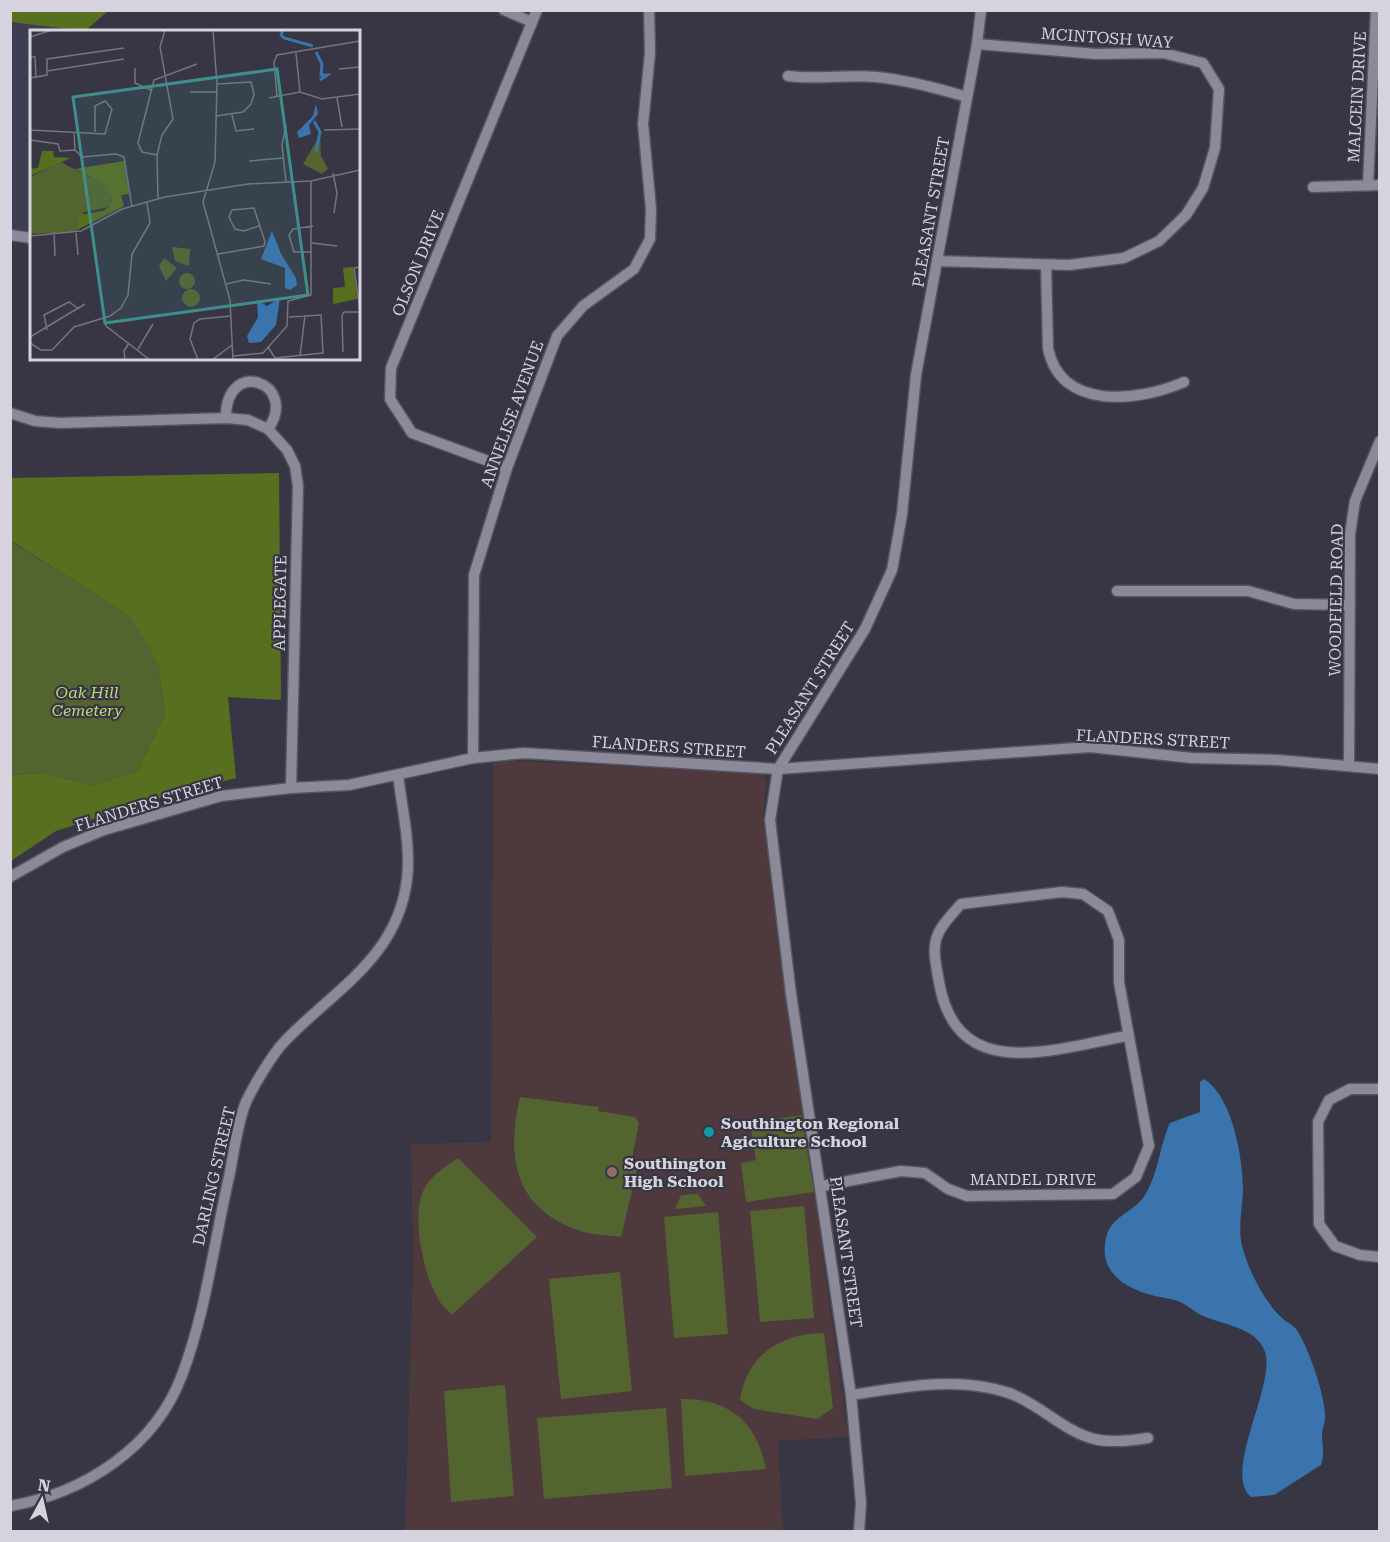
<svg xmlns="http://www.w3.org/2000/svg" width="1390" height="1542" font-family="'Roboto Serif',serif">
  <rect width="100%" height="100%" fill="#363644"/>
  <path fill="#3e3e52" d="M11 22 85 31 32 32 31 231 11 229Z"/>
  <path fill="#4e393c" d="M512 761 760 773 767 781 763 813 848 1437 778 1441 783 1531 405 1532 413 1264 411 1144 491 1142 493 763Z"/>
  <g fill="#536430">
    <path d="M10 541 130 615 158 663 165 714 137 771 92 786 45 773 11 775Z"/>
    <path d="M520 1097 599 1107 598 1111 635 1117 639 1123 631 1164 638 1166 621 1237C608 1235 592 1235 580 1231 514 1208 506 1158 520 1097Z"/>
    <path d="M801 1115 814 1192 746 1202 741 1163 756 1160 750 1123Z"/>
    <path d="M458 1158 537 1237 452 1315C447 1309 440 1304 437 1297 423 1272 411 1216 424 1189 431 1175 445 1167 458 1158Z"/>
    <path d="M698 1194 706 1206 675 1209 681 1195Z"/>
    <path d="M804 1206 814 1318 760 1322 750 1211Z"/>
    <path d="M718 1212 728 1334 674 1338 664 1217Z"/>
    <path d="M620 1272 632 1391 561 1399 549 1279Z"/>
    <path d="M824 1333 833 1408 817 1419 754 1409 740 1400C747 1354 780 1334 824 1333Z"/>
    <path d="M505 1385 514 1496 451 1502 444 1391Z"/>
    <path d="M681 1399C730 1398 757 1423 766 1469L685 1476Z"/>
    <path d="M666 1408 672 1488 544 1499 537 1418Z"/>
  </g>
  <g fill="#586f20">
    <path d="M11 10H108V11L85 31 11 22Z"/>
    <path d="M279 473 281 700 228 697 236 778 145 802 56 831 11 861V775L45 773 92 786 137 771 165 714 158 663 129 615 11 541V478Z"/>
  </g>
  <path fill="#3a74ad" d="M1204 1079C1233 1097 1243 1159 1243 1192 1242 1211 1238 1227 1242 1246 1249 1271 1263 1300 1282 1318 1286 1322 1292 1324 1296 1329 1308 1345 1327 1400 1325 1420 1324 1424 1323 1428 1322 1433 1322 1445 1325 1453 1321 1465L1274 1495 1251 1497C1222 1473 1276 1385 1265 1352 1257 1327 1222 1325 1201 1315 1194 1312 1189 1306 1182 1303 1173 1298 1161 1298 1151 1295 1120 1286 1097 1269 1107 1234 1113 1216 1135 1211 1145 1195 1159 1172 1159 1147 1170 1123L1200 1112V1082Z"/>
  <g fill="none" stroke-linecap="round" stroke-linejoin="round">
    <defs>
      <g id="minor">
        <path d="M504 10 532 22"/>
        <path d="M788 76C818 80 847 74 876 77 908 80 937 88 967 97"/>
        <path d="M1368 185 1376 10"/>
        <path d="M1313 187 1380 185"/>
        <path d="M10 235 32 238"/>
        <path d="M937 261 1069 265 1124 258 1159 241 1186 215 1203 188 1215 148 1219 89 1203 63 1163 53 1096 54 977 44"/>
        <path d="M1046 265 1048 348C1060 411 1138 402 1184 382"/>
        <path d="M10 413 35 421 60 423 226 418 248 420 268 429 287 450 295 466 298 486 291 788"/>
        <path d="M226 418C225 356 300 383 268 429"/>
        <path d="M507 468 412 433 390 399 391 368 537 10"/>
        <path d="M1117 591H1248L1294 604 1350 605"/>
        <path d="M473 758 474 575 507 468 557 336 583 306 634 269 650 239 651 209 643 124 650 53 649 10"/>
        <path d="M1349 765 1350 534 1355 501 1380 441"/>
        <path d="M10 877 63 847 104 830 221 796 291 788 349 785 473 758 524 753 778 769 1090 747 1192 758 1278 760 1380 769"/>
        <path d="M1380 1089H1350L1329 1100 1318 1122 1319 1224 1335 1246 1360 1255 1380 1257"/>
        <path d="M822 1186 901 1171 925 1173 948 1189 967 1196 1113 1194 1136 1177 1149 1146 1119 982V940L1108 911 1083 894 1062 892 961 904C932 936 931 940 939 982 957 1086 1054 1048 1127 1036"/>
        <path d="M851 1395C904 1387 957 1376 1009 1393 1040 1404 1063 1431 1094 1439 1112 1443 1130 1441 1148 1438"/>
        <path d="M10 1506C84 1493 155 1448 182 1375 206 1312 214 1242 229 1177 234 1153 237 1124 246 1102 254 1085 273 1053 285 1041 335 989 398 957 407 879 411 846 402 808 398 775"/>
        <path d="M859 1532 861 1503 851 1395 791 994 770 820 778 769 865 629 892 570 902 514 916 375 977 44 981 10"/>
      </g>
    </defs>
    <use href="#minor" stroke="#555560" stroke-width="13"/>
    <use href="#minor" stroke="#8a8a9a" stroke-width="10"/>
  </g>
  <circle fill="#0f9aa8" stroke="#363644" stroke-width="2" cx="709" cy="1132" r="6"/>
  <circle fill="#8d6e63" stroke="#363644" stroke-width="2" cx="612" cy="1172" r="6"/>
  <g text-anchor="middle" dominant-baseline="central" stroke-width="4.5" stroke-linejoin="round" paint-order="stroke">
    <g font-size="16" fill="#d4d4dd" stroke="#363644">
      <text transform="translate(1107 38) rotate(4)">MCINTOSH WAY</text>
      <text transform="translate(1357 97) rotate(-87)">MALCEIN DRIVE</text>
      <text transform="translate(931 212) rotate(-80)">PLEASANT STREET</text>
      <text transform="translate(418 263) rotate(-68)">OLSON DRIVE</text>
      <text transform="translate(512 414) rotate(-70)">ANNELISE AVENUE</text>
      <text transform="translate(1336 600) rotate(-89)">WOODFIELD ROAD</text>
      <text transform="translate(280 603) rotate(-89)">APPLEGATE</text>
      <text transform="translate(810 688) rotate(-58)">PLEASANT STREET</text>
      <text transform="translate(1153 739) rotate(3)">FLANDERS STREET</text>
      <text transform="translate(669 747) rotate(4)">FLANDERS STREET</text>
      <text transform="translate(149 804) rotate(-17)">FLANDERS STREET</text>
      <text transform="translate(214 1176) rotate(-77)">DARLING STREET</text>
      <text x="1033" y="1179">MANDEL DRIVE</text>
      <text transform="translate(846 1252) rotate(82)">PLEASANT STREET</text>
    </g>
    <g font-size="16" font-style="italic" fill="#b9dc73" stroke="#363644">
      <text x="87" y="692">Oak Hill<tspan x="87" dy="18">Cemetery</tspan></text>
    </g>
    <g font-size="16" font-weight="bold" fill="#d4d4dd" stroke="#363644" text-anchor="start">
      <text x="721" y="1123">Southington Regional<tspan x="721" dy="18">Agiculture School</tspan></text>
      <text x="624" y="1163">Southington<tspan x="624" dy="18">High School</tspan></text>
    </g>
  </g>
  <g transform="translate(30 30)">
    <rect width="330" height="330" fill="#363644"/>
    <path d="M290 105 291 126 298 139 292 144 273 134ZM31 132 75 155 82 169 79 177 54 182 47 200 42 202 0 204V147ZM142 217 160 219 159 236 145 231ZM134 228 147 238 136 251 129 236ZM149 251a8 8 0 1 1 16 0a8 8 0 1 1-16 0ZM152 268a9 9 0 1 1 18 0a9 9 0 1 1-18 0Z" fill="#536430"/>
    <path d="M12 121H23L24 127 41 128 0 146V139L8 138ZM94 131 99 164 91 165 94 176 47 200 49 185 73 181 79 177 82 169 75 155 45 139ZM323 237 327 269 303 274V258L315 257 313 238Z" fill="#586f20"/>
    <path d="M286 74 288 84 279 95 281 104 269 108 267 102 283 86ZM242 201 251 224 266 248 267 255 260 260 255 258V238L231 229ZM250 268 246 295 231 312 219 313 217 306 228 287 227 270 237 276Z" fill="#3a74ad"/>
    <path fill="none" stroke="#3a74ad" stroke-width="3" d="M253 0 251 5 254 8 283 16M286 22 292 34 291 45H297L290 50M284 91 290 102 286 122"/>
    <path fill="none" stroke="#757581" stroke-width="1.5" d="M183 0 187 54 185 132 173 172 200 270 203 330M0 7 22 0M266 23 270 62M0 27H5L6 47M105 38V53L121 60M309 39 330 37M17 41 94 29M0 48 17 45V29L94 18M160 62H187M247 66 244 32 247 25 330 11M239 68 270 62 292 69 330 64M307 68 312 97M202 85 206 101 224 99M186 86 213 82 221 74 224 64 221 52 187 54M0 100 75 104 82 79 75 71 65 76V102M294 100 330 99M44 102 45 120 52 127 86 124 94 127 102 177M0 110 28 114 30 121 45 120M127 125 112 122 108 113 124 50 167 34M219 131 253 128M303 143 307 163 304 183M256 152 252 115 256 95M128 169 127 125 132 105 143 89 130 17 135 0M24 202 25 226M46 203 48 225M0 206 51 201 92 179 135 167 218 154 281 151 330 140M282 213 307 216M281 222H264L259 205 263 199 283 196M188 224 234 216 235 212 224 178 202 180 199 187 205 199 214 201 229 196M330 237 324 238 330 281M196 254 214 250 241 254M74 288 76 296 120 330M17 300 14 285 39 272 49 279M0 307 55 274M0 313 11 320H22L44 297 80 286 91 278 98 265 102 224 120 193 117 173M238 317 245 328 293 323 291 285 259 287M108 319 123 294M313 322 312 286 314 282H330M203 326 233 323 257 296 258 271 281 265V151M270 326 275 285M95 330 94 321 99 313M168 330 160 309 164 293 170 289 201 286M182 330 202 315"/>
    <path fill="#408e8a" fill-opacity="0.15" stroke="#408e8a" stroke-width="3" d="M247 39 278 265 75 293 43 67Z"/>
    <rect width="330" height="330" fill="none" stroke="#d4d4dd" stroke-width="3"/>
  </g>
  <rect width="1390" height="1542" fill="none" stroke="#d4d4dd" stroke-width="24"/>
  <g transform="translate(42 1500) rotate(8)" stroke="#363644" stroke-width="4.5" paint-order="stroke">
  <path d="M0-4.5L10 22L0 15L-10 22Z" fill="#d4d4dd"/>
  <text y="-9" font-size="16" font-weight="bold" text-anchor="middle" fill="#d4d4dd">N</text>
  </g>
</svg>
